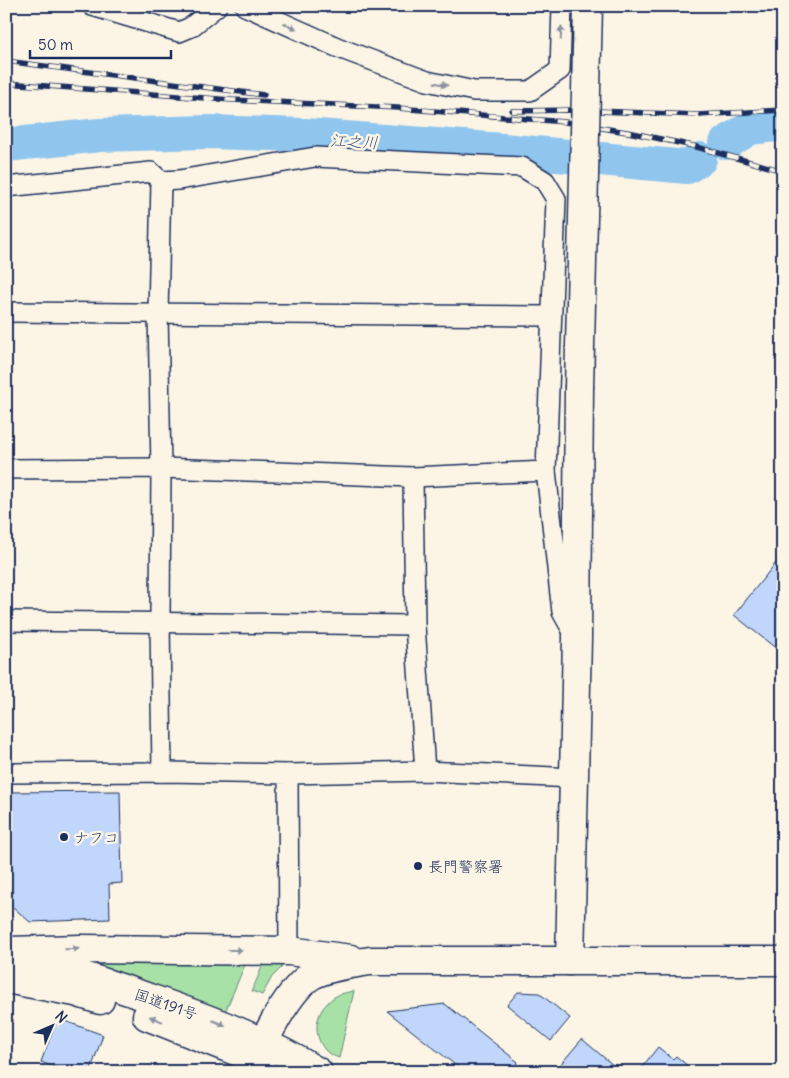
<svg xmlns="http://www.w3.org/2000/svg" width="789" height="1078" font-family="Delius,'Klee One',sans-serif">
  <rect width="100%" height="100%" fill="#fcf5e5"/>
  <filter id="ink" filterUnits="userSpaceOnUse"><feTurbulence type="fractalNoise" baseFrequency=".02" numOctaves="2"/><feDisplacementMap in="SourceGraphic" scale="10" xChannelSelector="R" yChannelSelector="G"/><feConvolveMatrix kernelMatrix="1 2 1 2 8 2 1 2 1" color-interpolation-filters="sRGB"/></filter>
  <g filter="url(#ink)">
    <g fill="#a8e1a5" stroke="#628882">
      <path d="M82 957 247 960 225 1012 82 965Z"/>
      <path d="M264 962H281L282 967 272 977 262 995 252 991Z"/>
      <path d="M354 991 339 1058C334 1056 328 1054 325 1050 310 1031 317 1006 338 995 343 993 349 992 354 991Z"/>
    </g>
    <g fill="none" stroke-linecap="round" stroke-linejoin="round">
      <g stroke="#90c6ee" stroke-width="34">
        <path d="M726 143 750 128 783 124"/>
        <path d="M6 145 100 135 209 132 305 135 503 150 687 167 700 159"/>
      </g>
    </g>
    <g fill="#c0d6fa" stroke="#1b2f5e">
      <path d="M783 554V654L734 615Z"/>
      <path d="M120 791 122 883 109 884 110 919 30 922 6 901V792Z"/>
      <path d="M518 992 539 993 570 1018 551 1041 507 1005Z"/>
      <path d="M445 1004 518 1062 510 1072H464L387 1011Z"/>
      <path d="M57 1018 103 1035 90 1072H67L41 1062Z"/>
      <path d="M582 1039 614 1066 609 1072H554Z"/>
      <path d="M658 1047 673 1059 676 1056 695 1072H638Z"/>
    </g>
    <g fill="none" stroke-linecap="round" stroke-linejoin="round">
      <defs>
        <g id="street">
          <path d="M92 6 179 32 191 27 217 6"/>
          <path d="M245 6 339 48 427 81 474 91H530L560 70 562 6"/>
          <path d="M161 181 158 313 161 468 160 621 162 772"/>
          <path d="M6 187 151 172 161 181 179 180 315 157 522 167 545 181 556 199 546 471 562 612 576 637"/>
          <path d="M6 312 551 316"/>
          <path d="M6 469 161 468 413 477 546 471"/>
          <path d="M413 477 415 625 425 771"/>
          <path d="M6 621 415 625"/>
          <path d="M6 773 162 772 288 774 289 951"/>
          <path d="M288 774 425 771 574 778"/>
        </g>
        <g id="secondary">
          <path d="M8 951 81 949 289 951 351 959"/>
          <path d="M570 961 577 638 579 388"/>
          <path d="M248 1072C263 1045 287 988 314 974 332 966 351 964 370 961H783"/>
        </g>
        <g id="highway">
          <path d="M6 955C56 966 104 982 152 999 209 1019 266 1040 318 1072"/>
          <path d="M6 979 75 992 100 1000"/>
          <path d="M147 1016 261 1061"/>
        </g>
      </defs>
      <use href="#street" stroke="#1b2f5e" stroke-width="22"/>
      <use href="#secondary" stroke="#1b2f5e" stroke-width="31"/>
      <use href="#highway" stroke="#1b2f5e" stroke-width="31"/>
      <use href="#street" stroke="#fcf5e5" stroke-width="19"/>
      <use href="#secondary" stroke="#fcf5e5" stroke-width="28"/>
      <use href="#highway" stroke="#fcf5e5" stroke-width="28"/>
      <defs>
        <g id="rail">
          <path d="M6 61 264 95"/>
          <path d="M6 83 232 100 398 108 565 122 633 133 693 146 783 171"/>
          <path d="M512 111 572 110 698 115 783 110"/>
        </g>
      </defs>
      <use href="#rail" stroke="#1b2f5e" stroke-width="5.5"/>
      <use href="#rail" stroke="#fcf5e5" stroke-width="4" stroke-dasharray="11" stroke-linecap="butt"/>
      <defs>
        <path id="secondary-bridge" d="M579 388 588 6"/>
      </defs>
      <use href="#secondary-bridge" stroke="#1b2f5e" stroke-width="31" stroke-linecap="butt"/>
      <use href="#secondary-bridge" stroke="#fcf5e5" stroke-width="28"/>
    </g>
    <defs><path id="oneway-solid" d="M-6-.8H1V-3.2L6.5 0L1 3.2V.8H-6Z" transform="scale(1.25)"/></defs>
    <g fill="#8c92a2">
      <use href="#oneway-solid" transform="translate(290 26) rotate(24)"/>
      <use href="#oneway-solid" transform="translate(561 33) rotate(-88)"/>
      <use href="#oneway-solid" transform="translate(441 84) rotate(12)"/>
      <use href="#oneway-solid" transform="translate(72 949) rotate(-1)"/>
      <use href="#oneway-solid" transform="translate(235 950)"/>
      <use href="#oneway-solid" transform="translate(156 1019) rotate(-158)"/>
      <use href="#oneway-solid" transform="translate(219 1023) rotate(23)"/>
    </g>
  </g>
  <g fill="#1b2f5e" stroke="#fcf5e5" stroke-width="2">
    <circle cx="64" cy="837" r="5"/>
    <circle cx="418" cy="866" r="5"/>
  </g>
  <g text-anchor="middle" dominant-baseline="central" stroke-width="5" stroke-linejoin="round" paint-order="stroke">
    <g font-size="15" fill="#1b2f5e" stroke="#fcf5e5" text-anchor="start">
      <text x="74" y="837">ナフコ</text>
      <text x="428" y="866">長門警察署</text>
    </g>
    <g font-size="15" fill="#1b2f5e" stroke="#fcf5e5">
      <text transform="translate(166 1004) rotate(19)">国道191号</text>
    </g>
    <g font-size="16" font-style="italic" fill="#385582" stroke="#fcf5e5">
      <text transform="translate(354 141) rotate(3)">江之川</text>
    </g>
  </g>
  <rect width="789" height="1078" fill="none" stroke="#fcf5e5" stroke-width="25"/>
  <rect x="12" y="12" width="764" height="1053" fill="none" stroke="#1b2f5e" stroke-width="2" filter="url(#ink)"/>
  <g transform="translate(52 1026) rotate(45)" stroke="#fcf5e5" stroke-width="4" paint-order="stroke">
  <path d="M0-4L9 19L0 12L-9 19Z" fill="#1b2f5e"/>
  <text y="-8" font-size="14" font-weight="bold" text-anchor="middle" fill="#1b2f5e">N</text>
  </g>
  <path d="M30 50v8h141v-8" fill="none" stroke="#1b2f5e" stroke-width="2.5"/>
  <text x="38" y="50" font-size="15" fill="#1b2f5e" stroke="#fcf5e5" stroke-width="4" paint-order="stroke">50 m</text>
</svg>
